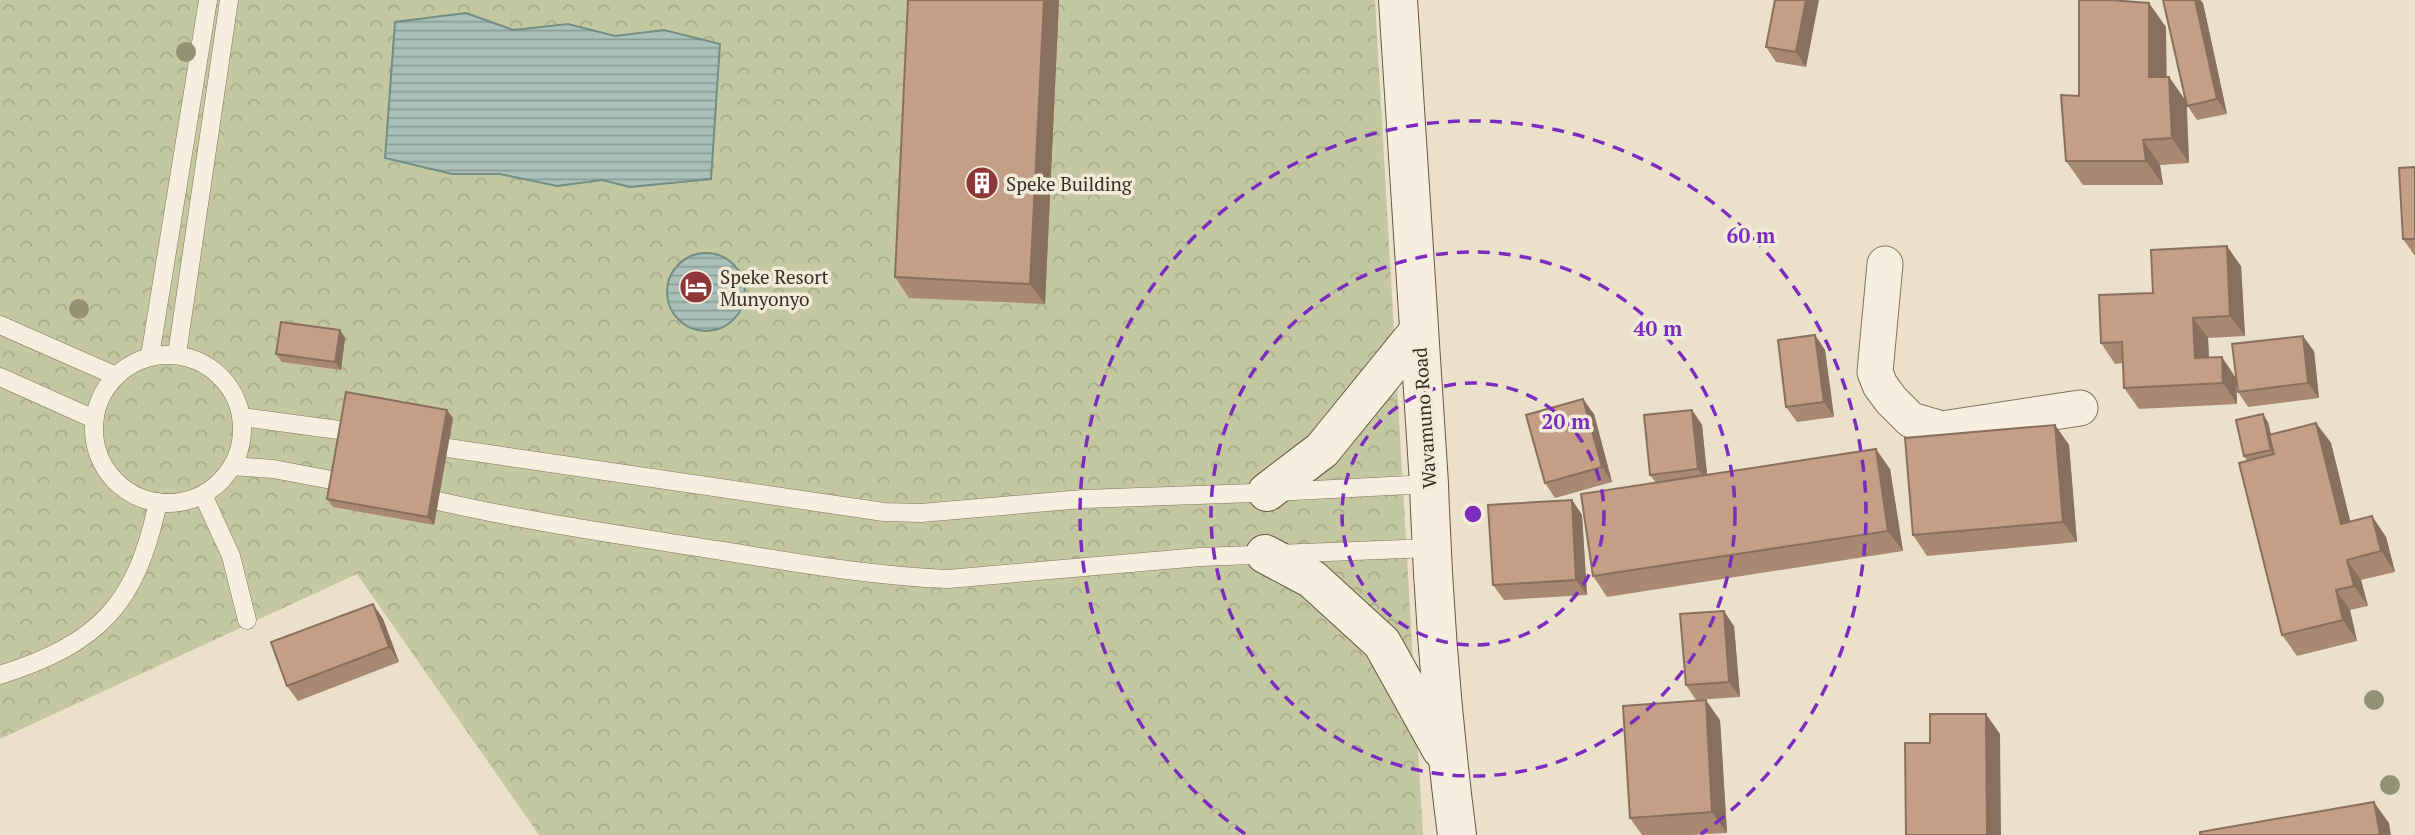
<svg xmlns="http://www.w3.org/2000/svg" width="2415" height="835" font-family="'PT Serif',serif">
  <defs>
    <pattern id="park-crowns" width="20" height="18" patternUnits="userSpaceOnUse" patternTransform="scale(1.75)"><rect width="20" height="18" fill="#c4c8a0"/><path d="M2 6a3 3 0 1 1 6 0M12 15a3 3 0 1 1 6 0" fill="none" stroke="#a9ac8a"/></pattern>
    <pattern id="water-rules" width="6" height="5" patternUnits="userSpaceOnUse" patternTransform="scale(1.75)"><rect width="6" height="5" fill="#abc0b9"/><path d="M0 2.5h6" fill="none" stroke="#8c9c96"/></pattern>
  </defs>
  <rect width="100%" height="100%" fill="#ebe1cb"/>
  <path fill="url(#park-crowns)" d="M0 0H1375L1423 835H539L357 574 0 739Z"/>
  <g fill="url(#water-rules)" stroke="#728e86" stroke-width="2">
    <path d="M466 13 513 30 568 24 615 36 664 30 720 44 711 179 630 187 602 180 557 186 500 174H452L385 158 395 22Z"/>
    <circle cx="706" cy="292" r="39"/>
  </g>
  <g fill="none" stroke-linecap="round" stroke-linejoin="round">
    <defs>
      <g id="service">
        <path d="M0 325 116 376"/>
        <path d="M177 354 229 0"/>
        <circle cx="168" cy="429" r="74"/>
        <path d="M150 356 208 0"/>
        <path d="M0 377 94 419"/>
        <path d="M242 417 346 431"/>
        <path d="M448 448 884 512 921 513 1083 499 1254 493 1429 484"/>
        <path d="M232 466 273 469 337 481"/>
        <path d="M203 495 231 556 247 620"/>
        <path d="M438 501C530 522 623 535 716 550 793 562 870 576 948 579L1200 557 1432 548"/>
        <path d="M0 675C99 643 136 606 158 502"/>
      </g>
      <path id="minor" d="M1885 264 1875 372 1880 385 1891 400 1911 420 1942 429 2080 408"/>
      <g id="secondary">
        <path d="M1398 0 1429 484C1433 601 1442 719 1457 835"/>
        <path d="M1267 492 1322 450 1418 332"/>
        <path d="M1265 554 1312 579 1382 643 1441 749"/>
      </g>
    </defs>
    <use href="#service" stroke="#867461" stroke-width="19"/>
    <use href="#minor" stroke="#867461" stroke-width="37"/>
    <use href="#secondary" stroke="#685544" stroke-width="40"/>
    <use href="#service" stroke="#f6eede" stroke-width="18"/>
    <use href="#minor" stroke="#f6eede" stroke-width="35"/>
    <use href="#secondary" stroke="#f6eede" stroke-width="38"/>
  </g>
  <g fill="#929274">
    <circle cx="186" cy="52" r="10"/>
    <circle cx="79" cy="309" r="10"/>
    <circle cx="2374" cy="700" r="10"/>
    <circle cx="2390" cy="785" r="10"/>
  </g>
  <g fill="#a98972">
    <path d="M908 0H1059L1045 304 909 298 895 277Z"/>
    <path d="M1775 0 1806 67 1776 62 1766 47Z"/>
    <path d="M2163 0H2200L2203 3 2227 114 2197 120 2187 105 2189 163 2160 165 2163 185H2083L2066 161 2079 96 2166 27V77H2169L2185 100Z"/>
    <path d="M2415 167V256L2403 239Z"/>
    <path d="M2241 266 2245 336 2208 338 2209 358 2236 377 2314 351 2319 398 2248 407 2238 392 2236 378 2237 404 2139 409 2124 388 2123 363 2115 364 2101 343 2153 293Z"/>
    <path d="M340 330 345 338 341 370 282 362 276 354Z"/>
    <path d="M1815 335 1825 350 1834 417 1797 422 1786 407Z"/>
    <path d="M1692 410 1702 425 1707 475 1890 469 1903 551 1607 597 1593 576 1656 483 1650 475Z"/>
    <path d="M1594 414 1612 482 1555 498 1545 483Z"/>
    <path d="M453 418 434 525 333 507 327 499Z"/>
    <path d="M2268 422 2271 434 2316 423 2331 443 2350 522 2372 516 2386 537 2395 572 2361 580 2368 606 2350 610 2357 641 2297 656 2282 635 2247 461 2244 456Z"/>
    <path d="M2055 425 2069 445 2077 542 1927 556 1913 535Z"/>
    <path d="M1572 500 1582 515 1587 595 1504 600 1493 585Z"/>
    <path d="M373 604 383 619 399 662 298 701 287 686Z"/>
    <path d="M1734 626 1740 697 1696 700 1686 685Z"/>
    <path d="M1720 720 1727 833 1691 835H1642L1630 818Z"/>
  </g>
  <g fill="#896f5d">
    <path d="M1044 0H1059L1045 304 1030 284Z"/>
    <path d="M1806 0H1819L1806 67 1796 52Z"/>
    <path d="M2195 0H2200L2203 3 2227 114 2217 99Z"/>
    <path d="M2149 3 2166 27 2167 102 2149 77Z"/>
    <path d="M2169 77 2186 101 2189 163 2172 138Z"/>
    <path d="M2143 140 2160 165 2163 185 2146 161Z"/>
    <path d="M2227 246 2241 266 2245 336 2230 316Z"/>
    <path d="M2193 318 2208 338 2210 379 2195 358Z"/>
    <path d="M340 330 345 338 341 370 335 362Z"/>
    <path d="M1815 335 1825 350 1834 417 1824 402Z"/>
    <path d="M2303 336 2314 351 2319 398 2308 383Z"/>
    <path d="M2222 357 2236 378 2237 404 2223 383Z"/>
    <path d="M1583 399 1594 414 1612 482 1602 467Z"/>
    <path d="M447 410 453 418 434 525 428 517Z"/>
    <path d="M1692 410 1702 425 1708 484 1698 469Z"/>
    <path d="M2263 414 2268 422 2276 458 2271 450Z"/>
    <path d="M2316 423 2331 443 2356 544 2341 524Z"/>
    <path d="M2055 425 2069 445 2077 542 2063 522Z"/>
    <path d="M1876 449 1890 469 1903 551 1888 531Z"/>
    <path d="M1572 500 1582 515 1587 595 1576 580Z"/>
    <path d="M2372 516 2386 537 2395 572 2381 551Z"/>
    <path d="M2347 560 2361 580 2368 606 2354 586Z"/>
    <path d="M2336 590 2350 610 2357 641 2343 620Z"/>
    <path d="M373 604 383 619 399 662 389 647Z"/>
    <path d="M1724 611 1734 626 1740 697 1729 682Z"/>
    <path d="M1706 700 1720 720 1727 833 1712 812Z"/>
    <path d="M1986 714 2000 734 2001 835H1987Z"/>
    <path d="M2374 802 2389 823 2391 835H2380Z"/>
  </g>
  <g fill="#c49f85" stroke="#896f5d" stroke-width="2">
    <path d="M908 0H1044L1030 284 895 277Z"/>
    <path d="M1775 0H1806L1796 52 1766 47Z"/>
    <path d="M2079 0H2110L2149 3V77H2169L2172 138 2143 140 2146 161H2066L2061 95 2079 96Z"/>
    <path d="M2163 0H2195L2217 99 2187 106Z"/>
    <path d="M2415 167V239H2403L2399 168Z"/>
    <path d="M2227 246 2230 316 2193 318 2195 358 2222 357 2223 383 2124 388 2122 342 2101 343 2099 295 2153 293 2151 250Z"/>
    <path d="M281 322 340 330 335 362 276 354Z"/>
    <path d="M1815 335 1824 402 1786 407 1778 340Z"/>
    <path d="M2303 336 2308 383 2238 392 2232 344Z"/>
    <path d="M346 392 447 410 428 517 327 499Z"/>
    <path d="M1583 399 1602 467 1545 483 1526 415Z"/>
    <path d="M1692 410 1698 469 1650 475 1644 415Z"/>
    <path d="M2263 414 2271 450 2244 456 2236 420Z"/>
    <path d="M2316 423 2341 524 2372 516 2381 551 2347 560 2354 586 2336 590 2343 620 2282 635 2239 463 2274 454 2269 435Z"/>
    <path d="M2055 425 2063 522 1913 535 1905 438Z"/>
    <path d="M1876 449 1888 531 1593 576 1581 494Z"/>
    <path d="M1572 500 1576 580 1493 585 1488 505Z"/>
    <path d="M373 604 389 647 287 686 271 642Z"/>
    <path d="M1724 611 1729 682 1686 685 1680 614Z"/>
    <path d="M1706 700 1712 812 1630 818 1623 706Z"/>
    <path d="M1930 714H1986L1987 835H1906L1905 743H1930Z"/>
    <path d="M2374 802 2380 835H2200V832Z"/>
  </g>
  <g fill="none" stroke="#7b2cbf" stroke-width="3.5" stroke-dasharray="12 9">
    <circle cx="1473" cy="514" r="131"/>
    <circle cx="1473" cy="514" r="262"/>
    <path d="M1245 834A393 393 0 1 1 1701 834"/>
  </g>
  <defs>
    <symbol id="building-disc" viewBox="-11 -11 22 22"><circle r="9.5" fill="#8e3739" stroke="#f3ebda"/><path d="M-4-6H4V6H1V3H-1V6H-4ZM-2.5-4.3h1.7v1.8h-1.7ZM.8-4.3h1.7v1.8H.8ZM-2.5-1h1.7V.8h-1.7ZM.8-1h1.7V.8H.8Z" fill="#fff"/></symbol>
    <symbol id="hotel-disc" viewBox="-11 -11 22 22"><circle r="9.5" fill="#8e3739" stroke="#f3ebda"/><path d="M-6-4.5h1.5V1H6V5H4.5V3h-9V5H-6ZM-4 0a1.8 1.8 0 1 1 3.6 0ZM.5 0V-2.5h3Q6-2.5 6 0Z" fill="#fff"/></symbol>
  </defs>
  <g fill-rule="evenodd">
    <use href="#building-disc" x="963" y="164" width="38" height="38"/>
    <use href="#hotel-disc" x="677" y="268" width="38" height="38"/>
  </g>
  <g text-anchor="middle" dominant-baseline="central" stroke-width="7" stroke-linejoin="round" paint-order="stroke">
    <g font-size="19" fill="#382d23" stroke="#f3ebda" text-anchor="start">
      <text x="1006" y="183">Speke Building</text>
      <text x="720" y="276">Speke Resort<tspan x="720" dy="22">Munyonyo</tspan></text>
    </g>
    <g font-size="19" fill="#382d23" stroke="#f3ebda">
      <text transform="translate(1424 418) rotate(-94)">Wavamuno Road</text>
    </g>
  </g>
  <circle cx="1473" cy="514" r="10" fill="#7b2cbf" stroke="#f3ebda" stroke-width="3.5"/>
  <g font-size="21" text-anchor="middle" font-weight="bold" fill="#7b2cbf" stroke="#f3ebda" stroke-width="7" stroke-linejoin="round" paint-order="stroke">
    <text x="1751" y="243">60 m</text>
    <text x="1658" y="336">40 m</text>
    <text x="1566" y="429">20 m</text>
  </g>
</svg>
